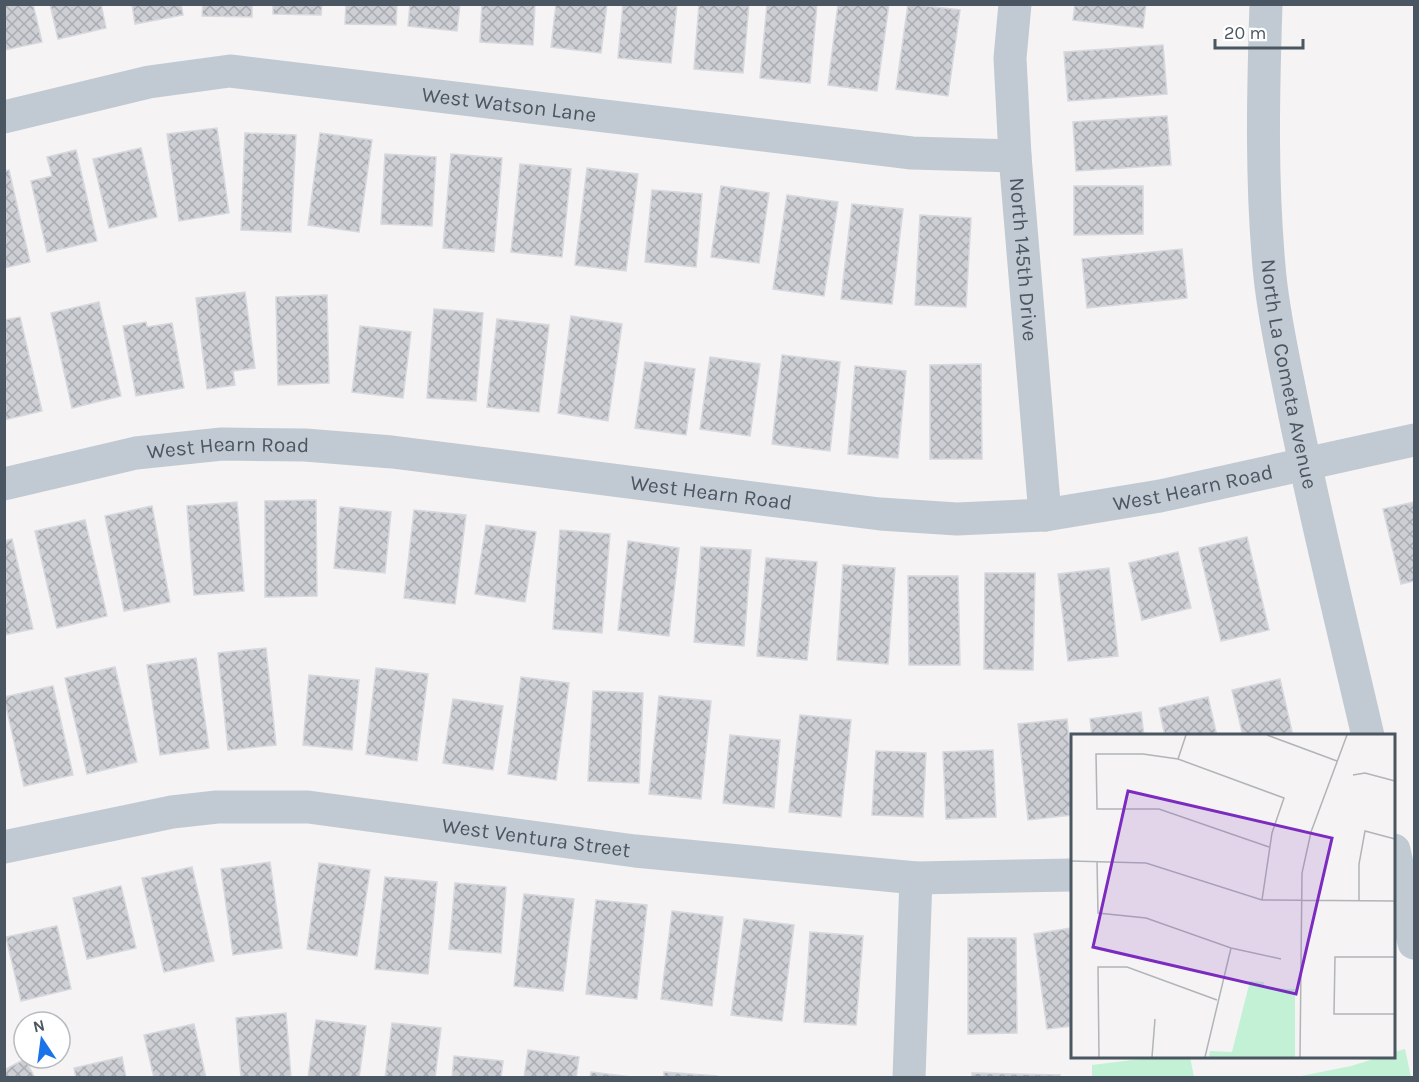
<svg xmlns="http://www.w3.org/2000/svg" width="1419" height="1082" font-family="Karla,sans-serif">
  <defs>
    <pattern id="building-cross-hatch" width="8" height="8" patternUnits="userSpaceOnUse" patternTransform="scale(1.5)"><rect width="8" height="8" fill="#cdcfd5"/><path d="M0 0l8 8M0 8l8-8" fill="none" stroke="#a8abb0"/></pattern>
  </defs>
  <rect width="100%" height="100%" fill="#f5f3f3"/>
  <g fill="#c3f1d5">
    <path d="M1405 1049 1411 1077H1296L1351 1066 1380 1057 1394 1056V1052Z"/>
    <path d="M1165 1056 1190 1057 1194 1077H1092V1065Z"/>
  </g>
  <g fill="url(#building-cross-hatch)" stroke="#d7d9de" stroke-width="1.5">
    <path d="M4 4H33L42 42 4 50Z"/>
    <path d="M50 4H101L106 28 58 39Z"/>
    <path d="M132 4H181L183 15 135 24Z"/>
    <path d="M203 4H252V17L202 16Z"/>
    <path d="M273 4H322L321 15 273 14Z"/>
    <path d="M346 4H397L396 25 345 24Z"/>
    <path d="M410 4H460L457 31 408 26Z"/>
    <path d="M482 4H535L533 45 480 42Z"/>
    <path d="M556 4H607L601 53 551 47Z"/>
    <path d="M623 4H677L671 63 618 58Z"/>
    <path d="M699 4H749L743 73 694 69Z"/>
    <path d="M767 4H817L810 83 760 78Z"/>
    <path d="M838 4H889L877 91 828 85Z"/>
    <path d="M908 4 960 10 948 96 896 89Z"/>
    <path d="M1075 4H1146L1143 28 1073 20Z"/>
    <path d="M1163 45 1167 94 1068 101 1064 52Z"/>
    <path d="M1167 116 1171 165 1076 171 1073 122Z"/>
    <path d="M217 128 229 213 179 221 167 134Z"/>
    <path d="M245 133 296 135 291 232 241 230Z"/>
    <path d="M320 133 372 140 359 232 308 225Z"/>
    <path d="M141 148 157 217 109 228 93 159Z"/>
    <path d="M76 150 97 241 47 252 31 181 52 176 47 157Z"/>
    <path d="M385 154 436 157 432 226 381 224Z"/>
    <path d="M451 154 502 158 494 252 443 248Z"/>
    <path d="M520 164 571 169 562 257 511 252Z"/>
    <path d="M587 168 638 174 626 271 575 265Z"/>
    <path d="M9 170 30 262 4 268V171Z"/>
    <path d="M721 186 769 193 759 263 711 257Z"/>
    <path d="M1074 186H1143V234L1074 235Z"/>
    <path d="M652 190 702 194 696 267 645 262Z"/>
    <path d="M787 195 838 202 824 296 773 289Z"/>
    <path d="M852 204 903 209 892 304 841 299Z"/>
    <path d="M920 215 971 218 966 307 915 305Z"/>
    <path d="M1182 249 1187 298 1087 308 1082 259Z"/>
    <path d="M245 292 255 368 233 371 235 385 207 389 196 298Z"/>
    <path d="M327 295 329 383 278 385 276 297Z"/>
    <path d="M99 302 121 396 72 408 51 313Z"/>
    <path d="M434 309 483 313 476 401 427 398Z"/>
    <path d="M571 316 622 324 608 421 558 413Z"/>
    <path d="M20 317 42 411 4 420V320Z"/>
    <path d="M497 319 549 325 539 412 487 407Z"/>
    <path d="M146 322 147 327 172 323 184 388 136 396 123 326Z"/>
    <path d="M360 326 411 332 403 398 352 392Z"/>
    <path d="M782 355 840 362 830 451 772 444Z"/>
    <path d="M710 357 760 364 750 436 700 429Z"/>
    <path d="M645 362 695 369 686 435 635 428Z"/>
    <path d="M981 364 982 459H930V365Z"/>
    <path d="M855 366 906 371 898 458 848 454Z"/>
    <path d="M316 500 317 596 265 597V501Z"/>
    <path d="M237 502 244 591 194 595 187 506Z"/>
    <path d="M1414 502V581L1401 584 1383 509Z"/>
    <path d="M152 506 170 602 124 611 105 516Z"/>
    <path d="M340 507 391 512 385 573 334 568Z"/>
    <path d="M414 510 466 515 455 604 404 598Z"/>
    <path d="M85 520 107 616 57 628 35 531Z"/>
    <path d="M486 525 536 532 525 602 475 594Z"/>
    <path d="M560 530 610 534 602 633 553 629Z"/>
    <path d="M1247 537 1269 630 1221 641 1199 548Z"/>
    <path d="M12 539 33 629 4 635V541Z"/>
    <path d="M628 541 679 548 669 636 618 630Z"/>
    <path d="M701 547 751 550 744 646 694 642Z"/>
    <path d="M1178 552 1191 608 1142 620 1129 563Z"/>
    <path d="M766 558 817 562 807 660 757 656Z"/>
    <path d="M843 565 895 568 888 664 837 660Z"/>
    <path d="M1109 568 1118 656 1068 661 1058 574Z"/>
    <path d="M985 573H1035L1033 670 984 669Z"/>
    <path d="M908 576H958L960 665H909Z"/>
    <path d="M266 648 276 745 228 750 218 653Z"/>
    <path d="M196 658 209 748 160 755 147 665Z"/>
    <path d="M115 667 137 762 87 774 65 678Z"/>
    <path d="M376 668 428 674 417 761 366 754Z"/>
    <path d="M309 675 359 680 352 750 303 745Z"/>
    <path d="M521 677 569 683 556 780 508 774Z"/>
    <path d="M1280 679 1293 736H1243L1232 690Z"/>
    <path d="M53 686 73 775 24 786 4 697Z"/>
    <path d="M593 691 643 693 639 783 588 781Z"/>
    <path d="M659 696 711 701 701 799 649 794Z"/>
    <path d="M1208 697 1217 736H1165L1159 708Z"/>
    <path d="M453 699 503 706 493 770 443 763Z"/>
    <path d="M1141 712 1144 736H1092L1090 719Z"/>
    <path d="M800 715 851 720 841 817 789 812Z"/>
    <path d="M1067 719 1072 771V815L1028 820 1018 724Z"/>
    <path d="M730 735 780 740 774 808 723 803Z"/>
    <path d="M993 750 996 817 946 819 943 752Z"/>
    <path d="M876 751 926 753 923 817 872 815Z"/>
    <path d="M270 862 282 948 233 955 221 869Z"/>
    <path d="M319 863 370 870 357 956 307 949Z"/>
    <path d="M192 867 214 961 164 972 142 878Z"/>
    <path d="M385 877 437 882 428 974 375 969Z"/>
    <path d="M455 883 506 887 501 953 449 949Z"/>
    <path d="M121 886 136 948 87 959 73 898Z"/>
    <path d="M524 894 574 899 563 991 514 986Z"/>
    <path d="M596 900 647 905 637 999 586 994Z"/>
    <path d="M672 911 723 917 712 1006 661 999Z"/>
    <path d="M744 919 794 925 782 1021 731 1015Z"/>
    <path d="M57 926 71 989 21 1001 6 937Z"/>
    <path d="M1072 928V1026L1047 1029 1034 934Z"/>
    <path d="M810 932 863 936 856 1025 804 1022Z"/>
    <path d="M968 938H1016L1017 1033 968 1034Z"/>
    <path d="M286 1013 291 1078H241L236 1018Z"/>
    <path d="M316 1020 366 1026 359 1078H308Z"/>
    <path d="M392 1023 441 1028 435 1078H385Z"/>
    <path d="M194 1024 206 1078H154L144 1035Z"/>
    <path d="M528 1050 579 1057 576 1078H524Z"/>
    <path d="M454 1056 503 1061 501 1078H452Z"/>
    <path d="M122 1057 126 1078H76L74 1068Z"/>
    <path d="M25 1059 35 1078H4V1070Z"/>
    <path d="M591 1072 640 1078H590Z"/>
    <path d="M664 1072 717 1076V1078H664Z"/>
    <path d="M972 1073 1060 1075V1078H972Z"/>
  </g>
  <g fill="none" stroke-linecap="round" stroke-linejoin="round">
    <g stroke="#c1cad2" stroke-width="33">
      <path id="s1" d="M1015 4 1010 58 1015 156 1045 515"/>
      <path id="s2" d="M1266 4C1263 96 1261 186 1270 277 1275 324 1286 370 1295 416 1317 523 1343 629 1368 736"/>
      <path id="s3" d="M4 117 149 82 230 71 912 153 1015 156"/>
      <path id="s4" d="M4 484 136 453 222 444 305 445 392 452 880 514 957 519 1045 515 1160 496 1414 440"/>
      <path id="s5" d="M4 847 172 812 217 807H308L635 851 916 878 1072 875"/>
      <path d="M1394 850 1414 943"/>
      <path d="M909 1078 916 878"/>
    </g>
  </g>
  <g text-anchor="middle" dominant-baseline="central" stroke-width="5" stroke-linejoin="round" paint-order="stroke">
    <g font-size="21" fill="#4a5661" stroke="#fff">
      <text stroke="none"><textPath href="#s3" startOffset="512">West Watson Lane</textPath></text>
      <text stroke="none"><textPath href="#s1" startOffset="256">North 145th Drive</textPath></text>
      <text stroke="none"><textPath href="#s2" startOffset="372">North La Cometa Avenue</textPath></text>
      <text stroke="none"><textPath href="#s4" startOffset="228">West Hearn Road</textPath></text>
      <text stroke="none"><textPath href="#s4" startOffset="1200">West Hearn Road</textPath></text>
      <text stroke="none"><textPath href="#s4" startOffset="714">West Hearn Road</textPath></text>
      <text stroke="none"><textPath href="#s5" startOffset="538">West Ventura Street</textPath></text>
    </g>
  </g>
  <g transform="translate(1071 734)">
    <rect width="324" height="324" fill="#f5f3f3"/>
    <path d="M179 247 193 248V254L224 255V323H138L139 317 161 318Z" fill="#c3f1d5"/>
    <path fill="none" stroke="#b1b4b9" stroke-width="1.5" d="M196 1 266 27M107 25 115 1M282 41 294 39 324 47M0 127 75 129 191 166 324 167M26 127 27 179 75 184 160 214 210 225M191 166 201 99 213 64 107 25 72 20H25L26 75H88L198 113M288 167V130L294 97 324 105M324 223H264L263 280H324M28 323 27 233H56L146 266M81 323 84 285M134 323 160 214M229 323 231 139 240 98 276 1"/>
    <path fill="#7b2cbf" fill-opacity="0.15" stroke="#7b2cbf" stroke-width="3" d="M57 57 261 104 225 260 22 213Z"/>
    <rect width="324" height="324" fill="none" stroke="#4a5661" stroke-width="3"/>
  </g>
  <rect width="1419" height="1082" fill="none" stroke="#4a5661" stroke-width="12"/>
  <g transform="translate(42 1040) rotate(347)"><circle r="28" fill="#ffffff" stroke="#b7bbc0" stroke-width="1.5"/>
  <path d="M0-4.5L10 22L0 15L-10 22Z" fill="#1a73e8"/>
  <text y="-9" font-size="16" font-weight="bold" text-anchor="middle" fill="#4a5661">N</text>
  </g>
  <path d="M1215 39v9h88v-9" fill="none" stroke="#4a5661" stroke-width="3"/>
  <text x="1224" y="39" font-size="18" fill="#4a5661" stroke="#ffffff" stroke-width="4.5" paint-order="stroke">20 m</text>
</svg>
